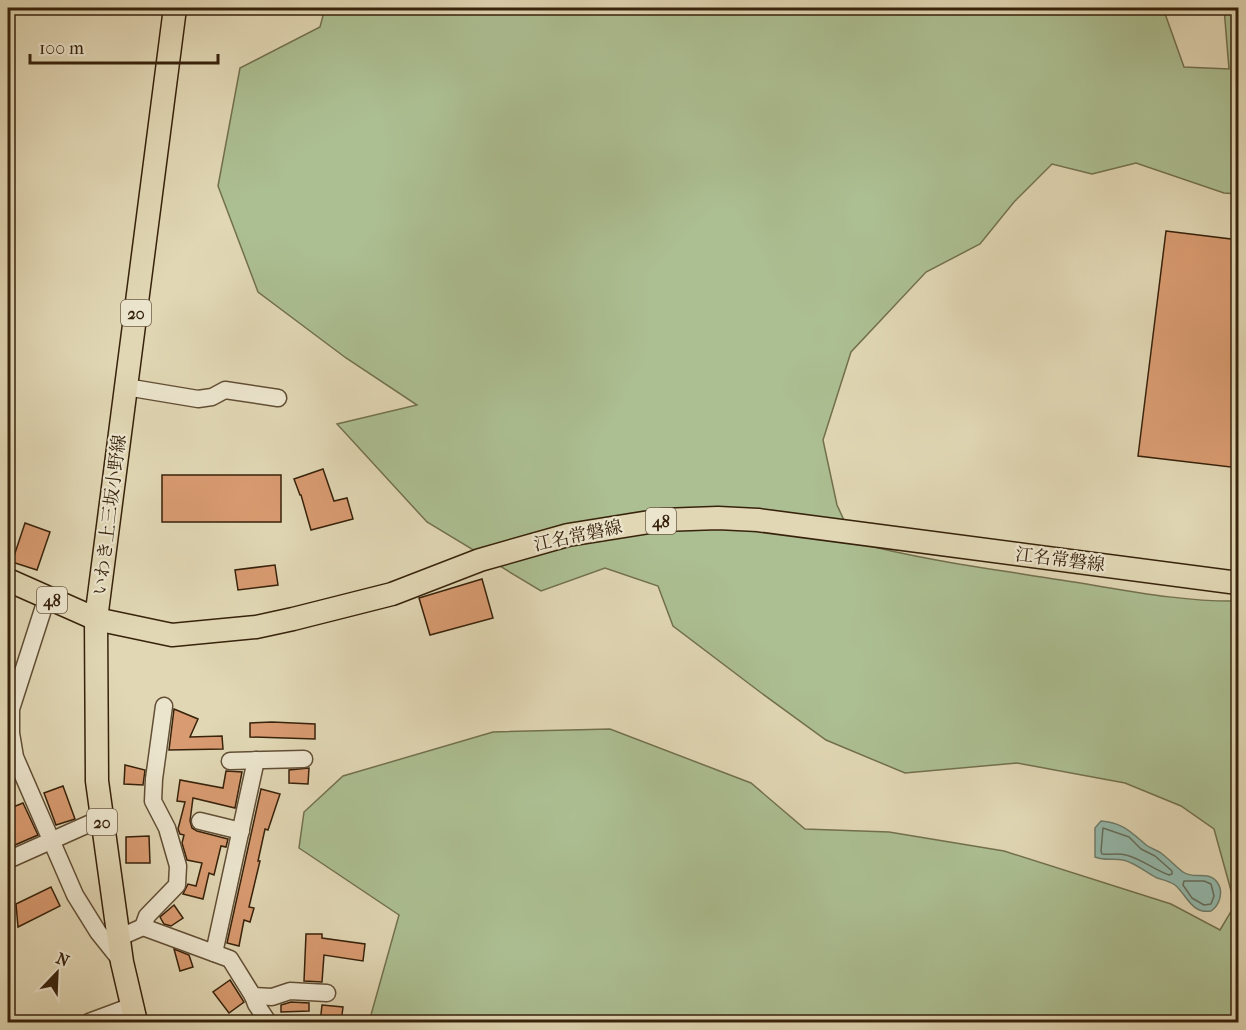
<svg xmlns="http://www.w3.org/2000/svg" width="1246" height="1030" font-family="'IM FELL French Canon','Noto Serif JP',serif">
  <rect width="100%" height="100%" fill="#e1d7b4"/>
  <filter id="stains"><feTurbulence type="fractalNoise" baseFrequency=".00333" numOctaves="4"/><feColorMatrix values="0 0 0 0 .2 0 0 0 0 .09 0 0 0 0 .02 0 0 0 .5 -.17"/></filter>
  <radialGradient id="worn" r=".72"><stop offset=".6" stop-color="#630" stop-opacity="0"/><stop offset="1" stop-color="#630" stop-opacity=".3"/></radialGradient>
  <path fill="#acbf92" stroke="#72704e" stroke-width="1.5" d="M325 8H1163L1184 67 1229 69 1224 8H1238V194L1224 193 1136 163 1092 174 1052 164 1014 202 980 244 926 272 851 352 823 440 837 505 854 542C922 560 992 569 1061 580 1120 589 1179 602 1238 601V1022H369L399 915 299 848 304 812 343 776 493 732 610 729 751 783 805 829 889 832 1004 851 1171 904 1220 930 1235 905 1214 829 1181 806 1125 783 1017 763 905 773 826 740 760 692 673 626 658 586 605 568 541 591 427 522 337 424 417 405 346 358 258 292 218 186 240 68 320 27Z"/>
  <path fill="#94baad" stroke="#6f7d6c" stroke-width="1.5" d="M1101 821C1121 822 1131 832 1145 844 1149 848 1157 850 1161 853 1169 859 1175 866 1183 872 1194 880 1208 870 1217 882 1224 891 1220 905 1211 911 1191 914 1187 895 1175 885 1169 881 1163 880 1157 878 1145 872 1136 863 1123 860 1113 858 1105 861 1095 857V828Z"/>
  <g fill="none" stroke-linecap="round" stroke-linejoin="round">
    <g stroke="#666e5c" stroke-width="1.5">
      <path d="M1103 828 1129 837 1141 849 1155 856 1172 871V874L1169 875C1154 870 1142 859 1126 855 1118 853 1110 855 1102 854L1101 851Z"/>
      <path d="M1184 881H1204L1211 884 1214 896 1211 904 1204 905 1192 898 1183 885Z"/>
    </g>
  </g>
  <g fill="#d99b71" stroke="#37220b" stroke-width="1.5">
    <path d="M1166 231 1239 240V468L1138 456Z"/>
    <path d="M323 469 334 501 347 498 353 519 311 530 301 495H300L294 479Z"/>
    <rect x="162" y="475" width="119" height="47"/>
    <path d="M25 523 50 532 37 570 12 562Z"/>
    <path d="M275 565 278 585 238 590 235 570Z"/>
    <path d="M482 579 493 618 430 635 419 598Z"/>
    <path d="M174 709 198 719 190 737 222 736 223 749 169 750Z"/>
    <path d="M272 722 315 724V739L250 737V723Z"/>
    <path d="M125 765 145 770 143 785 124 784Z"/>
    <path d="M309 768 308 784 289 783V770Z"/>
    <path d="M226 771 242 772 235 808 193 798 190 821 192 828 197 831 228 839 226 847 221 846 214 875 209 873 203 899 183 894 188 884 196 886 202 863 187 860 182 843 184 835 180 834 178 829 185 802 177 801 180 780 223 788Z"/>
    <path d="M63 786 75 819 56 825 44 793Z"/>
    <path d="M261 789 280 794 268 830 265 829 258 861H260L249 907 254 908 250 922 244 920 239 946 227 943Z"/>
    <path d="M23 803 38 835 8 848V809Z"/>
    <path d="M149 836 150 863H126V837Z"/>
    <path d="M51 887 60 906 18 927 16 904Z"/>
    <path d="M174 905 183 918 171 926 164 924 160 917Z"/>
    <path d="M306 934H322V938L365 944 363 961 324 955 322 982 304 981Z"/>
    <path d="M174 949 189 955 193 967 180 971Z"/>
    <path d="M230 980 244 1002 229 1013 213 992Z"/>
    <path d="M291 1002 309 1003V1011L281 1012V1005Z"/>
    <path d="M322 1005 343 1007 341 1023H320Z"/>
  </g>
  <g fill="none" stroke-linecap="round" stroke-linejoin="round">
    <defs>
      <g id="minor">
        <path d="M126 387 198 399 212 397 225 390 278 398"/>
        <path d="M47 597 11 709V733L15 757 75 895 98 932 122 962"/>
        <path d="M230 761 304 759"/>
        <path d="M200 821 241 831"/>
        <path d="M8 860 102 818"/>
        <path d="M143 927 147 916 177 885 178 866 167 828 153 801 154 779 164 706"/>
        <path d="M118 938 143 927 230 959 253 996 272 997 290 991 327 993"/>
        <path d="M214 953 256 760"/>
        <path d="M253 996 256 1004 268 1022"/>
        <path d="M89 1022 132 1006"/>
      </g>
      <g id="major">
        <path d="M8 580 96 619 172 635 256 627 293 619 392 594 480 560 568 535 662 520 718 518 758 520 1238 583"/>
        <path d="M136 1022 122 962 97 781 96 619 175 8"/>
      </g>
    </defs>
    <use href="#minor" stroke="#624f35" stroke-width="19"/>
    <use href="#major" stroke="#37220b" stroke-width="25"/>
    <use href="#minor" stroke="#ece5ce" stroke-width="16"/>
    <use href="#major" stroke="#e1d7b4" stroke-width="22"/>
  </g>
  <g text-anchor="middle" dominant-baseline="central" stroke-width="4.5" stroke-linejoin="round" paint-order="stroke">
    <g fill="#ece5ce" stroke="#6d5c46" stroke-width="1.5">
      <rect x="121" y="300" width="30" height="26" rx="4.5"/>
      <rect x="646" y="508" width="30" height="26" rx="4.5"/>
      <rect x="37" y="587" width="30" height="26" rx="4.5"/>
      <rect x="87" y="809" width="30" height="26" rx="4.5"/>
    </g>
    <g font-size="16" font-weight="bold" fill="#37220b">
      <text x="136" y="313">20</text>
      <text x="661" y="521">48</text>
      <text x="52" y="600">48</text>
      <text x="102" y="822">20</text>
    </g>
    <g font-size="18" fill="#37220b" stroke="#ece5ce">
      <text transform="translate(110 515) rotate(-83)">いわき上三坂小野線</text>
      <text transform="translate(578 536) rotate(-12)">江名常磐線</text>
      <text transform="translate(1060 560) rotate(7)">江名常磐線</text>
    </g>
  </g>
  <rect width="1246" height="1030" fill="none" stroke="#e1d7b4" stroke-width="30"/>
  <rect x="9" y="9" width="1228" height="1012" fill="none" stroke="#37220b" stroke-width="3"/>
  <rect x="15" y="15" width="1216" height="1000" fill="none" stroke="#37220b" stroke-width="1.5"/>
  <g transform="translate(57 973) rotate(23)" stroke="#ece5ce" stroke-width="4.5" paint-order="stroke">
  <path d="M0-4.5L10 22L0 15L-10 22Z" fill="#37220b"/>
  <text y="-9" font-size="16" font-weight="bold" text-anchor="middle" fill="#37220b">N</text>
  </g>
  <path d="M30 54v9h188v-9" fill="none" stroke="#37220b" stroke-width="3"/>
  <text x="39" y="54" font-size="18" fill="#37220b" stroke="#ece5ce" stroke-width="4.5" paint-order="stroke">100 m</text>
  <rect width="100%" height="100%" filter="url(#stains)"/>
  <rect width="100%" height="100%" fill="url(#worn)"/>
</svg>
